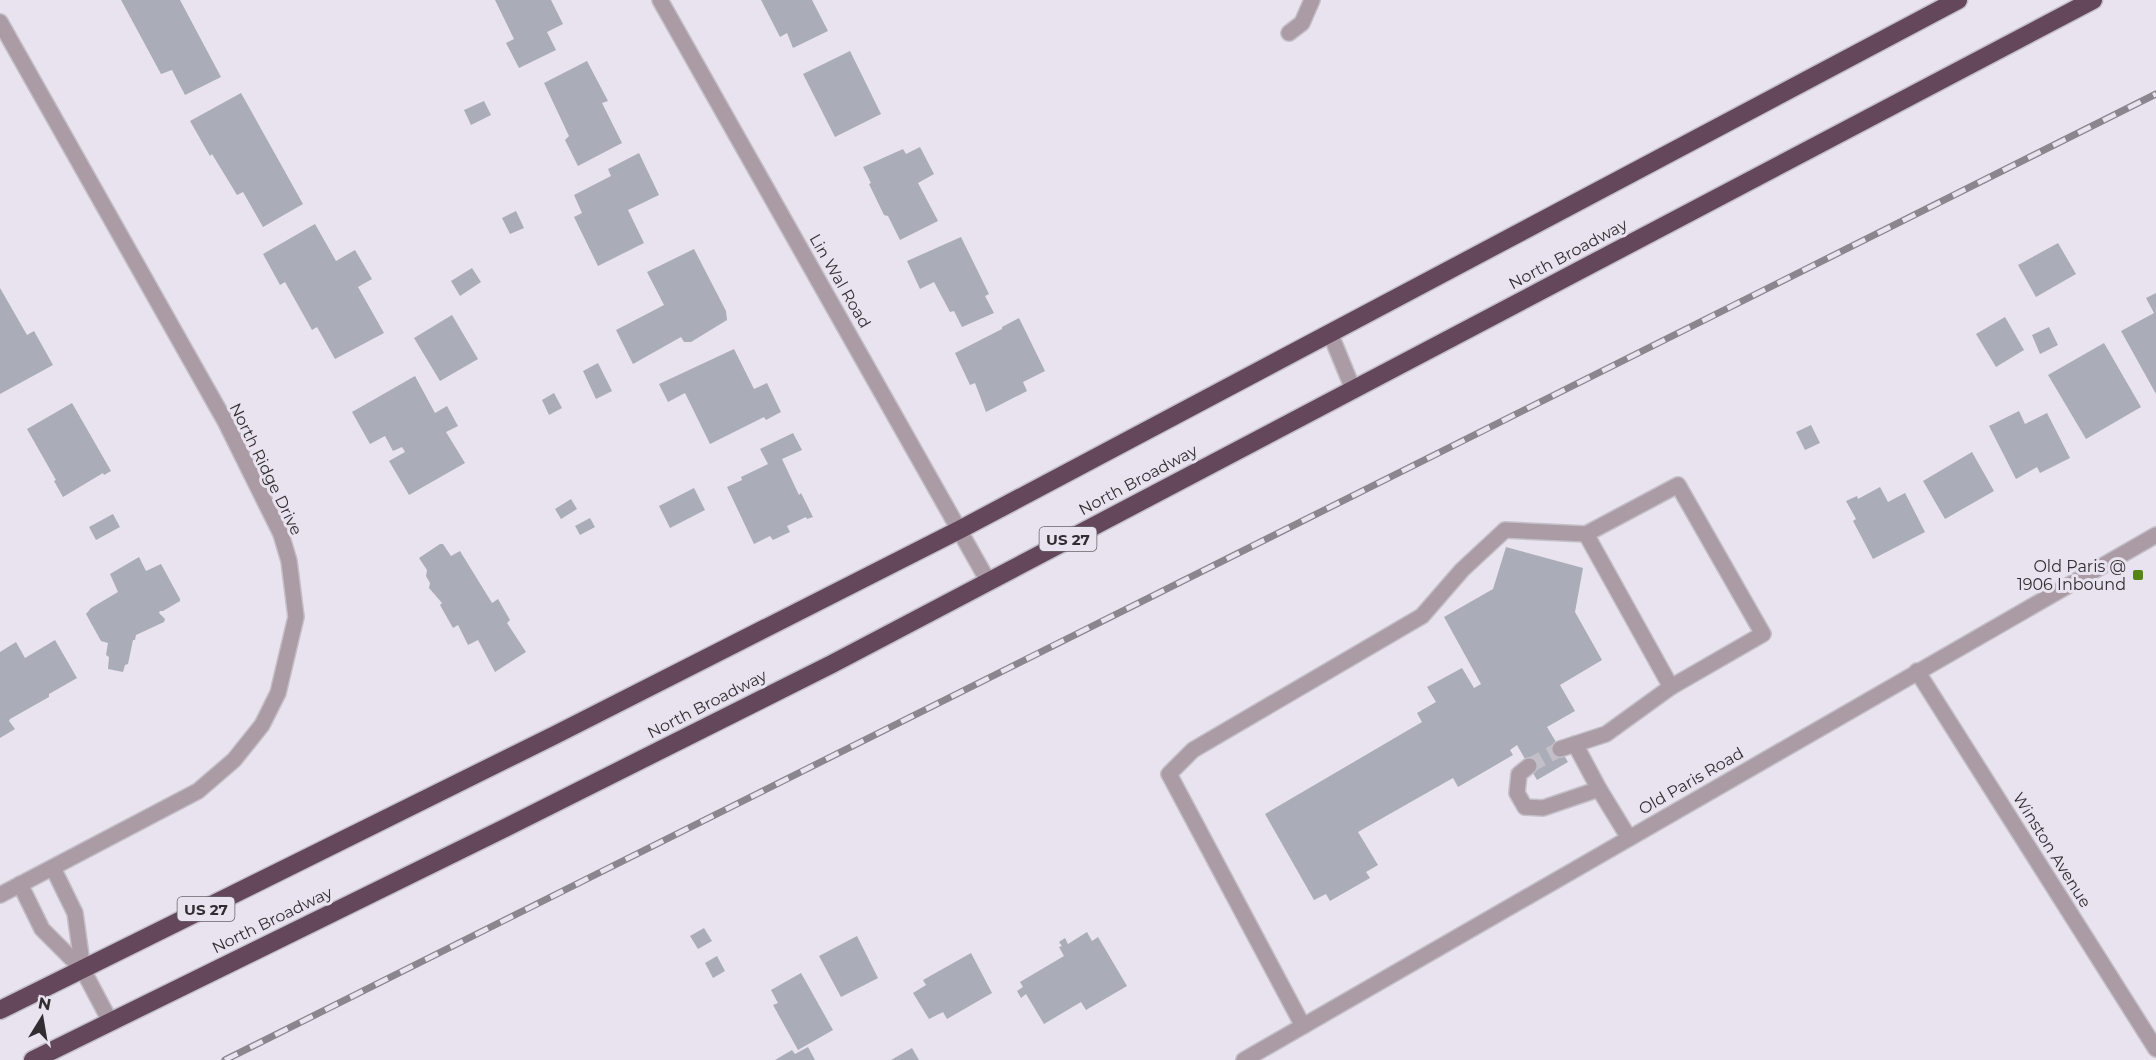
<svg xmlns="http://www.w3.org/2000/svg" width="2156" height="1060" font-family="Montserrat,sans-serif">
  <rect width="100%" height="100%" fill="#e8e3ee"/>
  <g fill="#aaadb7">
    <path d="M121 0H180L221 77 185 95 172 70 161 74Z"/>
    <path d="M495 0H551L563 24 547 32 556 50 519 68 506 43 514 39Z"/>
    <path d="M761 0H812L828 31 793 48 787 33 780 37Z"/>
    <path d="M850 51 881 114 835 137 803 74Z"/>
    <path d="M587 61 608 101 602 103 622 143 578 166 565 140 569 136 544 83Z"/>
    <path d="M241 93 303 204 263 227 243 192 237 195 212 154 210 156 190 121Z"/>
    <path d="M484 101 491 115 471 125 464 110Z"/>
    <path d="M920 147 934 174 918 183 938 221 900 240 888 216 884 215 869 184 871 183 863 167 903 149 906 154Z"/>
    <path d="M639 153 659 195 628 210 644 243 598 266 574 217 582 213 574 195 611 176 608 169Z"/>
    <path d="M516 211 524 228 510 234 502 218Z"/>
    <path d="M315 224 336 261 355 250 372 279 358 287 384 333 335 359 317 327 312 330 285 282 280 285 263 254Z"/>
    <path d="M961 237 989 294 985 296 994 313 962 327 954 311 950 312 934 282 920 289 907 261Z"/>
    <path d="M2058 243 2076 274 2036 297 2018 265Z"/>
    <path d="M694 249 726 311 727 320 691 342H684L681 337 633 364 616 330 664 305 647 272Z"/>
    <path d="M472 268 481 282 460 296 451 281Z"/>
    <path d="M0 288 27 335 34 331 53 365 0 394Z"/>
    <path d="M2156 293V394L2121 331 2154 313 2146 298Z"/>
    <path d="M452 315 478 359 440 381 414 338Z"/>
    <path d="M2005 317 2024 350 1996 367 1976 334Z"/>
    <path d="M1019 318 1045 371 1023 382 1027 391 986 412 975 383 970 385 955 353 1002 329V327Z"/>
    <path d="M2049 327 2058 345 2040 354 2032 335Z"/>
    <path d="M2104 343 2141 407 2086 439 2048 375Z"/>
    <path d="M734 349 754 389 767 383 781 412 766 420 764 417 710 444 685 393 668 402 659 384Z"/>
    <path d="M598 363 612 391 596 399 583 371Z"/>
    <path d="M415 376 435 413 447 406 458 426 446 432 465 463 409 495 389 461 405 452 402 447 393 451 385 436 370 444 352 412Z"/>
    <path d="M554 393 562 408 549 415 542 400Z"/>
    <path d="M72 403 111 471 104 475 103 473 63 497 54 481 56 480 27 429Z"/>
    <path d="M2019 411 2025 424 2047 413 2070 458 2040 473 2037 467 2016 479 1989 426Z"/>
    <path d="M1811 425 1820 443 1805 450 1796 432Z"/>
    <path d="M793 433 802 450 782 459 799 495 801 493 813 517 807 519 806 517 787 526 790 532 773 540 770 536 754 544 727 487 742 480 741 477 768 464 760 449Z"/>
    <path d="M1972 452 1994 491 1945 519 1923 481Z"/>
    <path d="M1880 487 1888 502 1905 493 1925 532 1873 559 1853 521 1856 519 1846 501 1857 496 1858 499Z"/>
    <path d="M694 488 705 510 670 528 659 506Z"/>
    <path d="M571 499 577 509 561 519 555 509Z"/>
    <path d="M113 514 120 527 96 540 89 527Z"/>
    <path d="M590 518 595 527 580 535 575 526Z"/>
    <path d="M440 544H443L451 556 460 551 492 603 498 599 510 620 507 623 526 652 495 672 478 640 468 645 458 625 453 628 440 605 442 603 429 588 430 583 426 576 427 570 419 558Z"/>
    <path d="M1506 547 1583 568 1575 612 1602 660 1560 685 1575 711 1547 727 1568 762 1537 780 1517 745 1510 750 1513 755 1458 787 1453 778 1358 832 1378 865 1366 872 1370 878 1330 901 1326 894 1314 900 1265 814 1422 722 1417 713 1436 702 1427 687 1462 668 1474 688 1481 684 1444 617 1493 589Z"/>
    <path d="M139 557 146 571 161 564 180 599V601L163 611H160L159 613 165 619 164 622 136 635 135 640H133L128 664 125 665 123 672 108 669 109 657 106 655 108 643 101 641 86 614 91 608 118 592 110 574Z"/>
    <path d="M55 640 77 678 49 694V697L10 719 9 721 15 729 0 738V652L16 642 25 658Z"/>
    <path d="M704 928 712 941 698 949 690 936Z"/>
    <path d="M1087 932 1092 941 1098 937 1127 986 1086 1010 1081 1002 1044 1024 1026 994 1021 998 1017 991 1023 987 1020 982 1064 956 1059 947 1062 946 1059 942 1065 938 1068 944Z"/>
    <path d="M857 936 878 978 841 997 819 956Z"/>
    <path d="M971 953 992 993 947 1019 943 1012 929 1019 913 993 926 985 923 980Z"/>
    <path d="M717 956 725 971 713 978 705 963Z"/>
    <path d="M801 973 833 1030 798 1050 773 1005 778 1003 771 990Z"/>
    <path d="M808 1047 815 1060H775L792 1050 795 1054Z"/>
    <path d="M912 1048 919 1060H891Z"/>
  </g>
  <g fill="none" stroke-linecap="round" stroke-linejoin="round">
    <path stroke="#c3bfc8" stroke-width="15" stroke-dasharray="15 8" stroke-linecap="butt" d="M1529 766 1560 749"/>
    <defs>
      <g id="minor">
        <path d="M660 0 988 581"/>
        <path d="M0 22 225 421 281 534 289 561 296 617 278 693 262 725 234 760 198 791 0 895"/>
        <path d="M1289 33 1302 23 1312 0"/>
        <path d="M1330 333 1353 389"/>
        <path d="M1586 534 1671 687"/>
        <path d="M1917 671 2156 1049"/>
        <path d="M1575 744 1599 789"/>
        <path d="M1529 766 1519 774 1517 793 1525 807 1543 808 1599 789 1629 838"/>
        <path d="M20 884 42 929 83 970 75 913 53 868"/>
        <path d="M83 970 110 1021"/>
        <path d="M1303 1026 1169 774 1193 750 1422 616 1462 570 1505 530 1586 534 1678 485 1763 634 1671 687 1606 734 1560 749"/>
        <path d="M1244 1060 2156 535"/>
      </g>
      <g id="highway">
        <path d="M0 1010 555 735 961 529 1958 0"/>
        <path d="M33 1060 507 827 832 664 2093 0"/>
      </g>
    </defs>
    <use href="#minor" stroke="#c3bfc8" stroke-width="18"/>
    <use href="#highway" stroke="#c3bfc8" stroke-width="21"/>
    <use href="#minor" stroke="#aa9ba4" stroke-width="15"/>
    <use href="#highway" stroke="#64475b" stroke-width="18"/>
    <defs>
      <path id="rail" d="M225 1060 2156 94"/>
    </defs>
    <use href="#rail" stroke="#8a868e" stroke-width="7"/>
    <use href="#rail" stroke="#e8e3ee" stroke-width="4.5" stroke-dasharray="14" stroke-linecap="butt"/>
  </g>
  <rect fill="#558517" stroke="#e8e3ee" stroke-width="2" x="2132" y="569" width="12" height="12" rx="3"/>
  <g text-anchor="middle" dominant-baseline="central" stroke-width="6" stroke-linejoin="round" paint-order="stroke">
    <g fill="#e8e3ee" stroke="#67646a" stroke-width="1.5">
      <rect x="1039.5" y="527" width="57" height="24" rx="4.5"/>
      <rect x="177.5" y="897" width="57" height="24" rx="4.5"/>
    </g>
    <g font-size="15" font-weight="bold" fill="#302e32">
      <text x="1068" y="539">US 27</text>
      <text x="206" y="909">US 27</text>
    </g>
    <g font-size="16" fill="#302e32" stroke="#e8e3ee">
      <text transform="translate(1568 254) rotate(-28)">North Broadway</text>
      <text transform="translate(840 281) rotate(60)">Lin Wal Road</text>
      <text transform="translate(266 469) rotate(64)">North Ridge Drive</text>
      <text transform="translate(1138 480) rotate(-28)">North Broadway</text>
      <text transform="translate(707 704) rotate(-27)">North Broadway</text>
      <text transform="translate(1691 781) rotate(-30)">Old Paris Road</text>
      <text transform="translate(2052 850) rotate(58)">Winston Avenue</text>
      <text transform="translate(272 920) rotate(-26)">North Broadway</text>
    </g>
    <g font-size="16" fill="#302e32" stroke="#e8e3ee" text-anchor="end">
      <text x="2126" y="566">Old Paris @<tspan x="2126" dy="18">1906 Inbound</tspan></text>
    </g>
  </g>
  <g transform="translate(42 1018) rotate(11)" stroke="#e8e3ee" stroke-width="4.5" paint-order="stroke">
  <path d="M0-4.5L10 22L0 15L-10 22Z" fill="#302e32"/>
  <text y="-9" font-size="16" font-weight="bold" text-anchor="middle" fill="#302e32">N</text>
  </g>
</svg>
